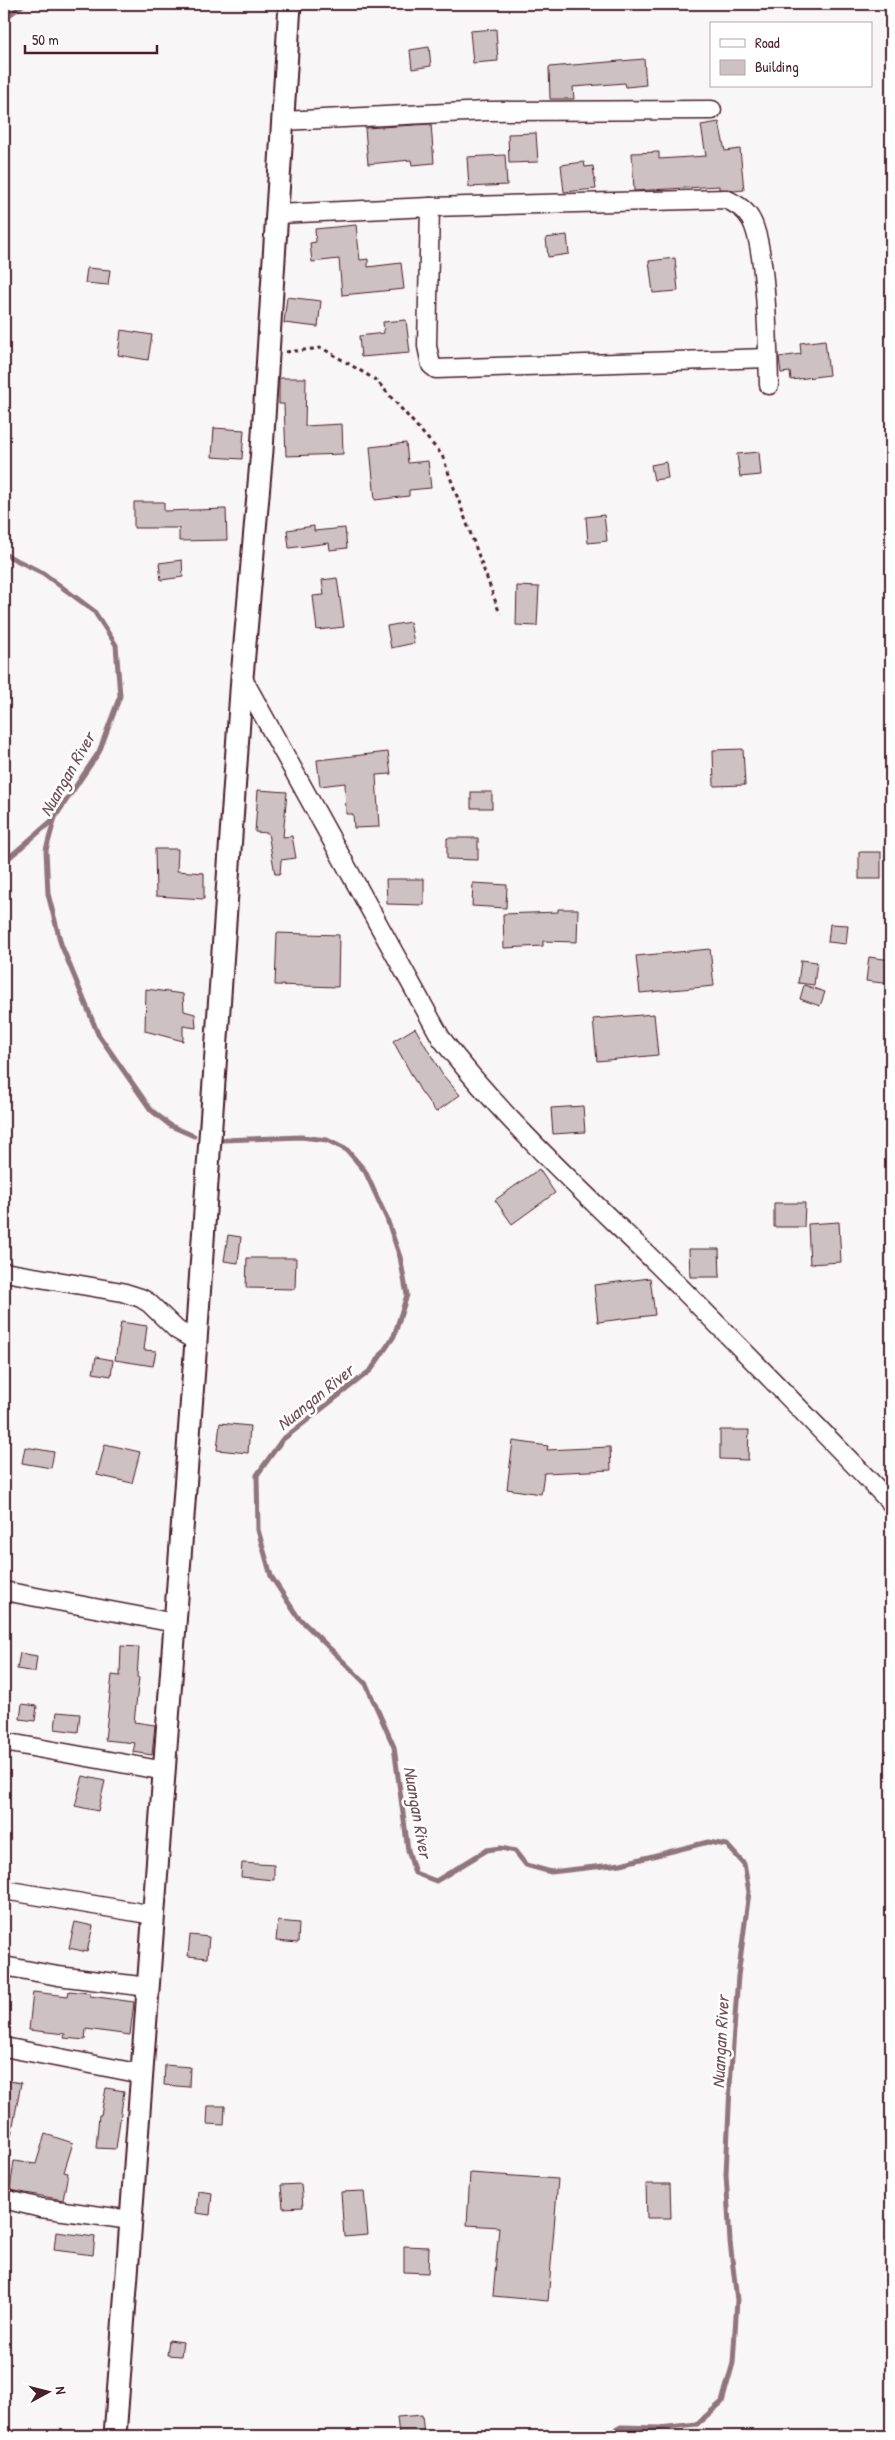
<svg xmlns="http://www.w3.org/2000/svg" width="895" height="2440" font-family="'Patrick Hand',sans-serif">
  <rect width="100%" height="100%" fill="#f8f6f7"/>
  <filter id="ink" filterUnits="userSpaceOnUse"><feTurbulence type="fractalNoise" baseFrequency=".02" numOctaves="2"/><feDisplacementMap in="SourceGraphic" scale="10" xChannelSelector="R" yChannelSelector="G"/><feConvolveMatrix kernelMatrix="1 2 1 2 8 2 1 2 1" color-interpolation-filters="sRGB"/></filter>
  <g filter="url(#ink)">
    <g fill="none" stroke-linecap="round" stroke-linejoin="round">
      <g stroke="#8f747b" stroke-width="5">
        <path d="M4 19 24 4"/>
        <path d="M4 554 43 573 94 611 116 645 120 696 99 752 55 817 46 850 48 894 61 944 98 1034 151 1110 171 1126 194 1136"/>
        <path d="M4 862 55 818"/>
        <path d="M223 1140 301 1137 327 1140 347 1150 365 1171 387 1219 400 1257 407 1295 394 1336 371 1370 282 1440 257 1475 258 1530 271 1576 298 1617 366 1684 394 1747 408 1850 415 1873 436 1881 487 1850 501 1848 515 1851 526 1865 551 1872 621 1864 708 1842 727 1845 744 1864 749 1892 738 1976 730 2085 726 2174 730 2242 737 2300 733 2363 722 2402 697 2424 659 2428 621 2427 604 2436"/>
      </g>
    </g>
    <g fill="#cdc1c4" stroke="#4a1f2b">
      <path d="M496 29 498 61 473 63 470 31Z"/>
      <path d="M429 47 431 66 412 69 410 50Z"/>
      <path d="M644 59 646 85 626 87 625 83 573 87 574 99H550L549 67Z"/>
      <path d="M719 122 725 151 740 149 744 190 734 191 719 189V186L634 191 632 153 659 152V159L706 156 701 125Z"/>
      <path d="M431 124 434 163 412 165 411 160 368 164 365 128Z"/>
      <path d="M536 133 538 162 509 163 508 134Z"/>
      <path d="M505 155 507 185 469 187 467 157Z"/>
      <path d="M584 162 585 167 593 166 596 189 564 192 561 165Z"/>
      <path d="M356 225 360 260 368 259V267L401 263 404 289 342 295 339 259 312 262 310 243 316 242 315 229Z"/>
      <path d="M567 235 569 254 548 257 546 238Z"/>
      <path d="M675 258 678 291 653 293 649 261Z"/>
      <path d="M87 268 110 270 108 285 85 283Z"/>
      <path d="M287 297 321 301 318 327 284 323Z"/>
      <path d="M406 320 410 353 361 357 359 336 384 333 383 322Z"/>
      <path d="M121 330 152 335 148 360 118 355Z"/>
      <path d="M825 340 829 375 791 380 790 372 781 373 779 357 801 354 800 343Z"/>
      <path d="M279 378H306L305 426 342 424 343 454 286 456 284 404H279Z"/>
      <path d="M214 428 244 430 242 459 212 457Z"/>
      <path d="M406 443 408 463 428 461 431 488 409 490V496L375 500 370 447Z"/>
      <path d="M759 452 761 475 740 477 737 454Z"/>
      <path d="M666 462 668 478 654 480 651 465Z"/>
      <path d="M134 502H164V511L226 509 227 540 179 541V528H134Z"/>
      <path d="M604 515 607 541 588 543 586 517Z"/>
      <path d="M314 526V531L345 528 347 548 330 550 329 543 289 548 287 530Z"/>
      <path d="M182 560 183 577 161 580 159 563Z"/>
      <path d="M337 578 344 627 317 630 313 596 324 595 322 580Z"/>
      <path d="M517 586 539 587 537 626 516 625Z"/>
      <path d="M410 622 414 643 391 648 387 626Z"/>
      <path d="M743 749 745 785 714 786 713 750Z"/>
      <path d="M388 752 391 774 376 775 379 827 354 828 353 814H346L345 783 320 786 317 760Z"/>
      <path d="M258 790 287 792 283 837 292 836 296 858 281 860 280 874H275L268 833 255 832Z"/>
      <rect x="471" y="792" width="21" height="16"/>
      <path d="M447 838H478V860L447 859Z"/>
      <path d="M155 849H178L177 871 204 873V899L156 896Z"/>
      <rect x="859" y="852" width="22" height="27"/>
      <path d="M386 879H424V905L387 904Z"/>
      <path d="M473 883 507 885 506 908 472 906Z"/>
      <path d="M558 909H578L577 942 543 941V946L504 948 503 914 558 912Z"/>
      <path d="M830 924 848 925 846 944 828 942Z"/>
      <path d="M277 933 339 935 338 987 275 985Z"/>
      <path d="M710 949 714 986 640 993 636 956Z"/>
      <path d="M869 957 891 960V984L866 981Z"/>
      <path d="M801 960 817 962 814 985 798 983Z"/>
      <path d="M804 985 825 992 820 1006 800 999Z"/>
      <path d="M146 989 183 994 184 1011 195 1014 196 1028 183 1026V1041L145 1031Z"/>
      <path d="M654 1014 658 1055 597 1061 593 1019Z"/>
      <path d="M415 1028 442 1074 460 1095 436 1112 420 1090 393 1041Z"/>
      <path d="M583 1106 585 1132 553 1134 551 1108Z"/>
      <path d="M539 1169 555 1193 512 1224 495 1200Z"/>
      <path d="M774 1203H805L804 1227H774Z"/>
      <path d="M839 1222 841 1262 810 1264 808 1224Z"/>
      <path d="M228 1235 241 1237 238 1263 224 1261Z"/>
      <path d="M689 1249H719L720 1277H690Z"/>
      <path d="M247 1258H296L295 1289 246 1288Z"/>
      <path d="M650 1278 655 1315 598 1322 594 1285Z"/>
      <path d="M121 1322 147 1326 144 1350 156 1351 153 1366 115 1360Z"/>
      <path d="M96 1357 113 1360 111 1376 93 1373Z"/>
      <path d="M220 1423 250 1426 248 1453 217 1450Z"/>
      <path d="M720 1430H749L748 1460 720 1459Z"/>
      <path d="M513 1441 548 1446 547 1450 610 1447 611 1470 544 1473 541 1494 507 1489Z"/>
      <path d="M105 1444 140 1452 132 1483 97 1475Z"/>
      <path d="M25 1447 54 1452 51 1468 22 1463Z"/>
      <path d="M121 1646 139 1647 137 1677 139 1678 134 1722 155 1725 152 1755 133 1752 135 1743 105 1740 112 1675 120 1676Z"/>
      <path d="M20 1653 37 1656 35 1672 17 1669Z"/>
      <path d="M22 1704 37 1706 35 1721 20 1719Z"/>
      <path d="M57 1712 80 1714 78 1732 55 1729Z"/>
      <path d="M83 1776 105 1781 98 1811 75 1806Z"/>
      <path d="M242 1863 274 1865V1880L241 1877Z"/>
      <path d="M278 1921 299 1923 298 1943 276 1941Z"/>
      <path d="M75 1922 93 1926 87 1952 69 1948Z"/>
      <path d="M190 1935 209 1937 207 1958 188 1956Z"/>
      <path d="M69 1991 90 1993V1996L134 2002 130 2035 86 2029 85 2040 64 2038 65 2034 29 2030 33 1992 68 1996Z"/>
      <path d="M165 2065 190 2067 189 2087 164 2085Z"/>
      <path d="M4 2080 21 2083 11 2136 4 2135Z"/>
      <path d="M106 2088 124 2091 116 2149 96 2148 99 2115H101Z"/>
      <path d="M208 2106H225L224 2125 207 2124Z"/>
      <path d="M45 2134 73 2143 64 2172 68 2173 63 2200 10 2190 14 2161 36 2164Z"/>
      <path d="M470 2173 558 2179 548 2301 493 2296 499 2227 467 2225Z"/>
      <path d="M301 2184 303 2207 283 2208 281 2185Z"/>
      <path d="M646 2184H670L671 2218H647Z"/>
      <path d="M198 2191 212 2193 210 2215 196 2213Z"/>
      <path d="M364 2191 368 2235 344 2237 341 2192Z"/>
      <path d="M56 2232 95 2237 93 2255 54 2250Z"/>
      <path d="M404 2246 429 2247 428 2273 404 2272Z"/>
      <path d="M169 2340 183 2342 181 2356 167 2355Z"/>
      <path d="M422 2415 424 2436H399L397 2417Z"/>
    </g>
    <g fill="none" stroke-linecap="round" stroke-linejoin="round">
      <defs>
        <g id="minor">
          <path d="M282 121 487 111 712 110"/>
          <path d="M430 207 427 346 431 365 436 369 768 358"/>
          <path d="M277 214 430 207 726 199C735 204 744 208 750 218 767 244 768 350 769 385"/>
          <path d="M242 677 441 1038C504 1120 581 1190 655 1262 735 1341 813 1422 891 1503"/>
          <path d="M4 1272 122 1292 141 1298 149 1303 177 1330 196 1341"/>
          <path d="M4 1591 175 1623"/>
          <path d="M4 1742 165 1771"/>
          <path d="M4 1890 154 1915"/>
          <path d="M4 1966 58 1976 148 1987"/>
          <path d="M4 2047 142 2074"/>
          <path d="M4 2199 41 2208 131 2220"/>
        </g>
        <path id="tertiary" d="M115 2436 196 1341 242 677 262 450 290 4"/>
      </defs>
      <use href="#minor" stroke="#4a1f2b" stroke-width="21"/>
      <use href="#tertiary" stroke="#4a1f2b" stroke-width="25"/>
      <path stroke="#4a1f2b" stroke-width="3" stroke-dasharray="4 4" stroke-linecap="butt" d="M286 352 322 348 376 380 442 455 500 614"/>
      <use href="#minor" stroke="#fff" stroke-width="18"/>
      <use href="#tertiary" stroke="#fff" stroke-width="21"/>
    </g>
  </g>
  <g text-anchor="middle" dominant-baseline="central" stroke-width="5" stroke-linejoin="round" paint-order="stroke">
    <g font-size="18" font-style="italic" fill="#72515a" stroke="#fff">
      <text transform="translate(67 774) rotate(-60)">Nuangan River</text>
      <text transform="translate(315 1397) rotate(-39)">Nuangan River</text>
      <text transform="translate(418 1812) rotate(80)">Nuangan River</text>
      <text transform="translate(720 2042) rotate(-87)">Nuangan River</text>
    </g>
  </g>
  <rect width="895" height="2440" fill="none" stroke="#fff" stroke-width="20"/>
  <rect x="10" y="10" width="875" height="2420" fill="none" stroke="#4a1f2b" stroke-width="2" filter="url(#ink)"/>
  <rect x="710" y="22" width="162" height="65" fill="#ffffff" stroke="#b7a5aa"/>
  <rect x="720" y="39" width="25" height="8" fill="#ffffff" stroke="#b7a5aa"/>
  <text x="755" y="48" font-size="15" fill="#4a1f2b">Road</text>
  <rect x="720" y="60" width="25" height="15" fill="#cdc1c4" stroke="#b7a5aa"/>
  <text x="755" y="72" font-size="15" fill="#4a1f2b">Building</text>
  <g transform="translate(48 2392) rotate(83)" stroke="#ffffff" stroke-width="4" paint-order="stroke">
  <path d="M0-4L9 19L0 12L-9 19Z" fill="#4a1f2b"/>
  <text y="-8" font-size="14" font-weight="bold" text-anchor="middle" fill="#4a1f2b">N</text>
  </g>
  <path d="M25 45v8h132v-8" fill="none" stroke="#4a1f2b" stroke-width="2.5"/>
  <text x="32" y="45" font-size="15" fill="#4a1f2b" stroke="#ffffff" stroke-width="4" paint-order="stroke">50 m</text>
</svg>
